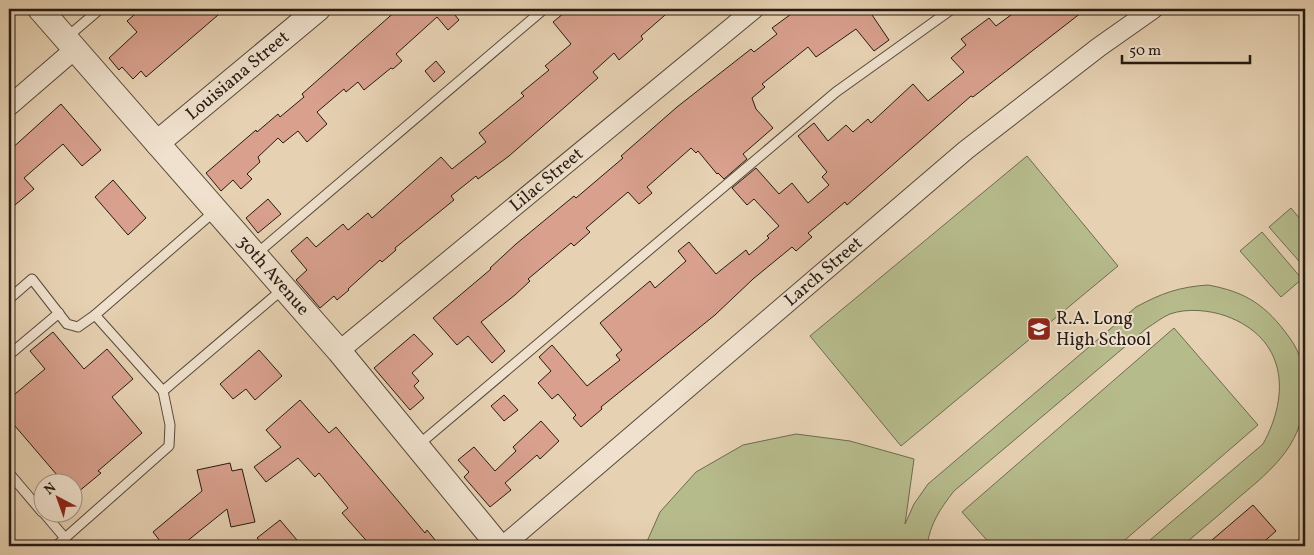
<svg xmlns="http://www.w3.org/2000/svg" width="1314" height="555" font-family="Vollkorn,serif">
  <rect width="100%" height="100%" fill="#e6d1b2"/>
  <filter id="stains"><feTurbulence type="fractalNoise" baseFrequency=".004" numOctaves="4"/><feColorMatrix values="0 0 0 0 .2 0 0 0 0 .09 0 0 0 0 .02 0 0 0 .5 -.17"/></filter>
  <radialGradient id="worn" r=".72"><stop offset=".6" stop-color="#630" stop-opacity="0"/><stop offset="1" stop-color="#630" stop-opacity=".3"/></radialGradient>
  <g fill="#b6bb8c" stroke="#6e6b50">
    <path d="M1027 156 1118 266 901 446 810 336Z"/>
    <path d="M1291 208 1305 225V268L1269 227Z"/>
    <path d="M1262 232 1302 279 1281 297 1240 251Z"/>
    <path d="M1208 285C1246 292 1266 305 1289 337 1301 353 1305 370 1305 390 1305 443 1274 468 1237 499 1219 515 1200 531 1182 546H1143L1263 444C1291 393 1286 338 1226 316 1209 310 1187 308 1170 314 1162 317 1154 324 1147 328L954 491C940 509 930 524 927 546H645L660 512 696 472 743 445 796 434 850 441 914 459 905 524 914 504 928 484 1136 307C1162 293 1179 287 1208 285Z"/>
    <path d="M1174 328 1258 425 1118 546H992L962 512Z"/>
  </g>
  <g fill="#d8a08d" stroke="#261b13">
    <path d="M141 9H225L146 77 141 71 133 79 122 67 119 70 109 58 137 32 127 21Z"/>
    <path d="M398 9H450L459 20 448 30 437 17 396 54 402 61 393 69 391 68 364 90 358 82 346 92 344 89 317 112 327 124 307 142 298 131 283 143 278 138 258 157 260 162 247 174 252 179 241 189 233 180 221 191 206 173 256 130 257 132 278 114 280 117 304 97 302 94Z"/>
    <path d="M569 9H672L641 36 643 39 619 60 614 53 593 72 598 78 509 156 478 179 476 176 451 196 454 200 395 248 396 250 382 262 380 260 348 289 349 290 337 300 334 296 320 308 296 280 307 270 291 251 307 237 316 247 343 224 348 230 368 213 372 218 441 157 452 169 486 142 479 133 524 96 521 93 549 70 545 66 571 44 553 22Z"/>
    <path d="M798 9H868L889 40 874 51 856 29 816 57 808 47 762 84 765 87 752 98 756 109 773 128 743 154 747 159 724 179 718 173 717 174 698 151 696 153 691 148 647 187 652 193 639 204 628 192 586 228 590 232 574 246 571 243 528 279 530 281 515 295 481 322 505 351 492 363 468 336 457 345 433 318 491 269 490 268 516 244 574 196 576 198 623 158 621 156 677 107 751 49 754 52 777 34 772 28Z"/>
    <path d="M1019 9H1086L973 97 971 96 847 205 845 202 808 233 812 237 796 251 792 247 753 279 715 315 601 407 602 409 581 427 573 418 576 415 558 394 552 399 538 383 551 371 539 357 552 345 587 386 620 360 616 355 622 350 600 323 650 281 655 288 686 261 678 251 689 242 716 274 746 250 749 255 769 238 767 236 779 226 754 199 747 205 732 188 756 168 779 194 792 183 808 203 829 185 822 177 827 172 798 136 814 123 828 141 846 125 853 132 868 119 871 123 913 84 928 101 964 72 951 58 966 45 961 39 989 18 996 26Z"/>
    <path d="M436 61 445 72 434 82 425 71Z"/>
    <path d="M61 104 101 150 82 166 63 144 24 178 34 189 9 210V151Z"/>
    <path d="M113 180 146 218 128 235 95 197Z"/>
    <path d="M268 199 281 214 258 233 246 218Z"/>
    <path d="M53 332 84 369 107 349 133 379 112 397 142 433 98 471 101 473 72 497V482H63L9 419V399L45 369 30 351Z"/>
    <path d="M414 334 433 354 412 373 419 381 414 386 424 398 410 410 374 368Z"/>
    <path d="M259 350 282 376 255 400 246 389 233 399 220 384Z"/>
    <path d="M504 395 518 410 504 421 491 406Z"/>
    <path d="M300 400 329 433 336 427 425 533 427 530 440 546H371L342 513 348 508 319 473 315 477 298 458 266 482 254 467 281 447 266 430Z"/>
    <path d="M541 421 559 441 540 459 537 455 505 483 511 490 490 507 464 477 469 472 458 460 474 447 495 471 516 451 513 447Z"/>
    <path d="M230 463 232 471 242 469 255 522 231 527 227 509 181 546H164L153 532 202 491 197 470Z"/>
    <path d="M1253 505 1276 531 1259 546H1205Z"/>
    <path d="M280 520 302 546H264L257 538Z"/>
  </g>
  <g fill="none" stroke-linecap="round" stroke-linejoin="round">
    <defs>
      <g id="service">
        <path d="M66 38 100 9"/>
        <path d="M216 210 95 315 163 391 284 288"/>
        <path d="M255 255 544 9"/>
        <path d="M9 299 32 279 67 324 78 327 95 315"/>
        <path d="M9 355 59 313"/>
        <path d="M417 446 836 92 952 9"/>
        <path d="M9 473 42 512"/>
        <path d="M43 512 65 538"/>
        <path d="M56 546 169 446 170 425 163 391"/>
        <path d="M1299 546 1305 541"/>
      </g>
      <g id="minor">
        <path d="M9 106 74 50"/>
        <path id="s1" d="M339 351 754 9"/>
        <path id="s2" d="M503 546 966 150 1099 47 1153 9"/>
      </g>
      <g id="tertiary">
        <path id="s3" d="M40 9 339 351 499 546"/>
        <path id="s4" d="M157 143 318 9"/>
      </g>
    </defs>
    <use href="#service" stroke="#56483b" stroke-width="11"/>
    <use href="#minor" stroke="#56483b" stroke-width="21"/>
    <use href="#tertiary" stroke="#56483b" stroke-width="26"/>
    <use href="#service" stroke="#efe1cd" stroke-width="9"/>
    <use href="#minor" stroke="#efe1cd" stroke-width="19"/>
    <use href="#tertiary" stroke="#efe1cd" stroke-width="24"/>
  </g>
  <defs>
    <symbol id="school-square" viewBox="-11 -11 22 22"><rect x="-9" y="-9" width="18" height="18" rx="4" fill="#8f2418" stroke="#efe1cd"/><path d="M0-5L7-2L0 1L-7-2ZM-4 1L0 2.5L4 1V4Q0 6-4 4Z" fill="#fff"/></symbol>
  </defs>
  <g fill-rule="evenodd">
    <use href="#school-square" x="1025" y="315" width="28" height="28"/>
  </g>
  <g text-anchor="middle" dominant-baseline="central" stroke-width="4" stroke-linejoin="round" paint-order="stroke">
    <g font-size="18" fill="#261b13" stroke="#efe1cd">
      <text stroke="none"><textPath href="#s4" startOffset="105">Louisiana Street</textPath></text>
      <text stroke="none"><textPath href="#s1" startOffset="269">Lilac Street</textPath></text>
      <text stroke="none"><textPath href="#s2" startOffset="422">Larch Street</textPath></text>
      <text stroke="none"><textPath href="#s3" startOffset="354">30th Avenue</textPath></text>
    </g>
    <g font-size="18" fill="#261b13" stroke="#efe1cd" text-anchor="start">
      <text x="1056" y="319">R.A. Long<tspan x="1056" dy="21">High School</tspan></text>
    </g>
  </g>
  <rect width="1314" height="555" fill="none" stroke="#e6d1b2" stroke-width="30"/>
  <rect x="10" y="10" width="1294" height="535" fill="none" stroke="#261b13" stroke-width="2.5"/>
  <rect x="15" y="15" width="1284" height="525" fill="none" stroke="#261b13"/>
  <g transform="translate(58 498) rotate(319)"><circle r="24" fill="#efe1cd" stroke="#9f9283"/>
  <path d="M0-4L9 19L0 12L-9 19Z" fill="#8f2418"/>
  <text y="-8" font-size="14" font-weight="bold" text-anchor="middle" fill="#261b13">N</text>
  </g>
  <path d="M1122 55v8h128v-8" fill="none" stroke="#261b13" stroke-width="2.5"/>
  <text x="1129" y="55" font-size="15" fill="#261b13" stroke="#efe1cd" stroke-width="4" paint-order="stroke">50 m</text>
  <rect width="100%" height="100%" filter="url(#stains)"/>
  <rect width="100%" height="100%" fill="url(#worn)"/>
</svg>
